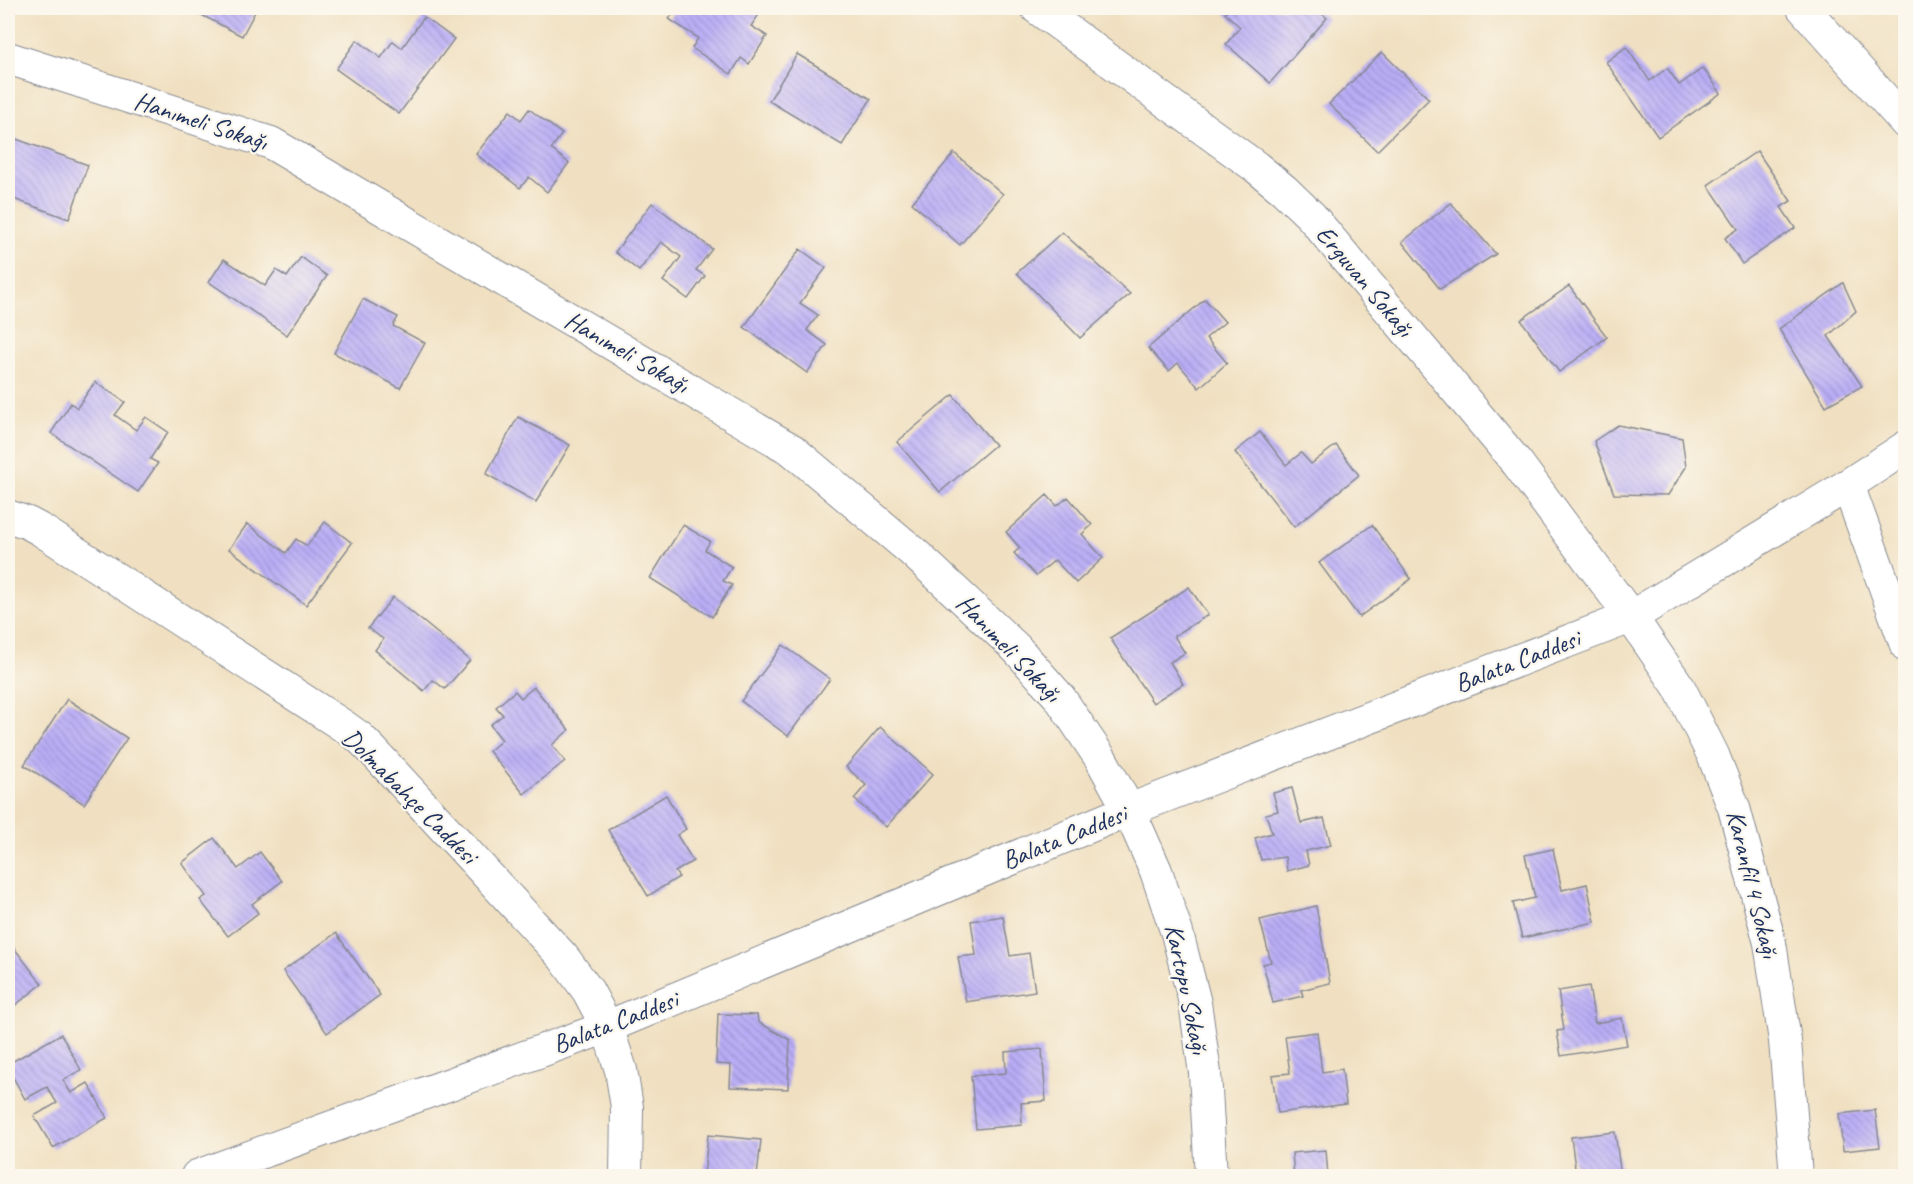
<svg xmlns="http://www.w3.org/2000/svg" width="1913" height="1184" font-family="Caveat,sans-serif">
  <defs>
    <pattern id="building-back-hatch" width="6" height="6" patternUnits="userSpaceOnUse" patternTransform="scale(1.5)"><rect width="6" height="6" fill="#baadf7"/><path d="M-1 5l2 2M0 0l6 6M5-1l2 2" fill="none" stroke="#968dcb"/></pattern>
  </defs>
  <rect width="100%" height="100%" fill="#fbf7ec"/>
  <filter id="ink" filterUnits="userSpaceOnUse"><feTurbulence type="fractalNoise" baseFrequency=".0167" numOctaves="2"/><feDisplacementMap in="SourceGraphic" scale="12" xChannelSelector="R" yChannelSelector="G"/><feConvolveMatrix kernelMatrix="1 2 1 2 8 2 1 2 1" color-interpolation-filters="sRGB"/></filter>
  <filter id="wash" filterUnits="userSpaceOnUse"><feTurbulence type="fractalNoise" baseFrequency=".008" numOctaves="4" result="noise"/><feDisplacementMap in="SourceGraphic" scale="24" xChannelSelector="R" yChannelSelector="G"/><feGaussianBlur stdDeviation="1.35" result="paint"/><feColorMatrix in="noise" values="0 0 0 0 0 0 0 0 0 0 0 0 0 0 0 0 0 1.4 0 .05"/><feComposite in="paint" operator="in"/></filter>
  <g filter="url(#wash)">
    <rect width="100%" height="100%" fill="#f0e0c1"/>
    <g id="blocks">
      <g fill="url(#building-back-hatch)">
        <path d="M188 8H257L242 36Z"/>
        <path d="M677 8H758L762 10 751 26 767 36 749 64 741 58 731 74 692 48 698 38 669 19Z"/>
        <path d="M1229 8H1315L1327 18 1270 83 1226 44 1240 27 1225 13Z"/>
        <path d="M424 17 454 39 399 114 336 69 357 40 381 58 393 41 402 48Z"/>
        <path d="M1626 47 1650 81 1667 68 1679 85 1703 68 1721 93 1658 137 1606 62Z"/>
        <path d="M1382 52 1429 99 1377 151 1329 104Z"/>
        <path d="M797 54 871 99 842 145 769 101Z"/>
        <path d="M529 109 562 134 551 149 569 163 547 192 529 177 520 188 476 154 510 111 521 120Z"/>
        <path d="M8 136 88 165 69 219 8 197Z"/>
        <path d="M1757 151 1791 201 1781 207 1795 228 1742 264 1725 238 1738 229 1708 185Z"/>
        <path d="M954 153 1003 194 960 245 912 203Z"/>
        <path d="M652 203 712 249 696 270 705 276 688 299 663 281 681 257 661 242 639 271 615 252Z"/>
        <path d="M1451 203 1496 254 1440 289 1402 242Z"/>
        <path d="M1062 232 1130 294 1080 338 1017 273Z"/>
        <path d="M800 249 826 268 800 303 818 315 807 330 827 345 807 373 744 327Z"/>
        <path d="M301 257 327 276 287 335 209 282 224 259 265 286 276 270 287 277Z"/>
        <path d="M1843 283 1856 311 1828 336 1862 386 1826 406 1779 329Z"/>
        <path d="M1569 286 1607 337 1559 372 1521 320Z"/>
        <path d="M363 299 398 317 393 326 425 343 400 388 334 353Z"/>
        <path d="M1205 299 1225 322 1206 338 1227 363 1199 388 1178 363 1169 371 1148 348Z"/>
        <path d="M95 382 125 402 115 415 136 430 146 417 168 432 150 459 158 463 138 492 51 433 71 403 77 408Z"/>
        <path d="M953 395 995 445 940 492 897 442Z"/>
        <path d="M518 417 570 445 536 502 486 474Z"/>
        <path d="M1618 425 1682 438 1686 467 1668 495 1614 494 1594 441Z"/>
        <path d="M1260 432 1286 465 1301 453 1311 464 1336 445 1359 475 1294 527 1235 452Z"/>
        <path d="M1047 495 1057 506 1068 497 1092 525 1082 534 1103 558 1076 583 1055 560 1036 576 1014 553 1020 548 1006 532Z"/>
        <path d="M325 522 352 543 306 605 229 549 247 524 286 553 296 539 307 546Z"/>
        <path d="M683 525 710 541 705 550 732 567 723 581 732 585 712 617 650 578Z"/>
        <path d="M1372 525 1411 579 1359 617 1319 563Z"/>
        <path d="M1189 587 1208 615 1174 636 1185 653 1170 662 1183 684 1153 703 1110 638Z"/>
        <path d="M393 597 470 660 445 689 433 680 424 691 375 650 383 639 368 628Z"/>
        <path d="M783 645 830 679 788 736 741 701Z"/>
        <path d="M534 687 569 730 552 745 565 761 524 794 489 751 502 740 490 725 503 715 496 707 515 691 521 698Z"/>
        <path d="M67 699 127 738 84 804 24 765Z"/>
        <path d="M880 727 933 774 886 827 854 799 866 785 846 767Z"/>
        <path d="M1292 788 1301 823 1324 818 1331 845 1306 851 1309 865 1287 871 1285 857 1261 860 1255 838 1272 833 1266 814 1278 811 1273 793Z"/>
        <path d="M666 795 686 829 677 835 693 861 675 872 679 877 648 896 608 830Z"/>
        <path d="M214 838 238 869 260 852 282 881 252 904 258 913 228 936 200 900 206 896 182 863Z"/>
        <path d="M1553 849 1562 890 1587 884 1595 922 1522 938 1513 903 1535 898 1525 855Z"/>
        <path d="M1316 906 1330 983 1301 990 1303 996 1273 1003 1263 964 1271 962 1260 920Z"/>
        <path d="M1003 916 1010 956 1029 953 1035 991 966 1002 958 957 976 955 971 921Z"/>
        <path d="M336 933 380 995 327 1033 283 971Z"/>
        <path d="M8 940 42 984 8 1011Z"/>
        <path d="M1589 986 1595 1023 1622 1018 1627 1045 1561 1056 1557 1031 1564 1030 1558 991Z"/>
        <path d="M718 1014 757 1015 758 1022 790 1040 788 1089 730 1087 731 1065 716 1064Z"/>
        <path d="M1317 1032 1322 1072 1342 1069 1346 1104 1278 1113 1272 1075 1290 1073 1285 1036Z"/>
        <path d="M61 1034 81 1070 63 1080 71 1093 88 1083 107 1118 53 1148 34 1116 57 1103 47 1087 25 1099 8 1068V1064Z"/>
        <path d="M1042 1049 1046 1101 1021 1103 1022 1125 976 1129 971 1076 1006 1073 1005 1052Z"/>
        <path d="M1875 1110 1880 1147 1843 1151 1839 1114Z"/>
        <path d="M1615 1132 1621 1176H1576L1571 1137Z"/>
        <path d="M708 1135 761 1140 757 1176H704Z"/>
        <path d="M1326 1150 1328 1176H1294L1292 1153Z"/>
      </g>
    </g>
  </g>
  <g filter="url(#ink)">
    <use href="#blocks" fill-opacity="0" stroke="#868890" stroke-width="1.5"/>
    <g fill="none" stroke-linecap="round" stroke-linejoin="round">
      <defs>
        <g id="minor">
          <path d="M1037 8 1256 167 1284 190 1311 216 1518 464 1631 617 1679 687 1713 755 1734 808 1770 943 1785 1041 1796 1176"/>
          <path d="M1803 8 1906 123"/>
          <path d="M8 58 271 143 792 450 912 551 1016 648 1060 698 1101 759 1129 810 1156 871 1177 933 1195 1003 1205 1073 1211 1176"/>
          <path d="M1848 485 1906 645"/>
          <path d="M8 516 28 523 41 530 345 727 359 737 373 751 563 957 588 991 607 1027 621 1070 627 1107 626 1176"/>
          <path d="M197 1176 607 1027 1129 810 1631 617 1848 485 1906 447"/>
        </g>
      </defs>
      <use href="#minor" stroke="#868890" stroke-width="34"/>
      <use href="#minor" stroke="#fff" stroke-width="32"/>
    </g>
  </g>
  <g text-anchor="middle" dominant-baseline="central" stroke-width="4.5" stroke-linejoin="round" paint-order="stroke">
    <g font-size="26" fill="#1b2f5e" stroke="#fbf7ec">
      <text transform="translate(201 121) rotate(18)">Hanımeli Sokağı</text>
      <text transform="translate(1365 281) rotate(50)">Erguvan Sokağı</text>
      <text transform="translate(627 352) rotate(30)">Hanımeli Sokağı</text>
      <text transform="translate(1009 648) rotate(46)">Hanımeli Sokağı</text>
      <text transform="translate(1517 661) rotate(-21)">Balata Caddesi</text>
      <text transform="translate(410 796) rotate(45)">Dolmabahçe Caddesi</text>
      <text transform="translate(1064 837) rotate(-22)">Balata Caddesi</text>
      <text transform="translate(1753 884) rotate(76)">Karanfil 4 Sokağı</text>
      <text transform="translate(1187 989) rotate(78)">Kartopu Sokağı</text>
      <text transform="translate(615 1022) rotate(-21)">Balata Caddesi</text>
    </g>
  </g>
  <rect width="1913" height="1184" fill="none" stroke="#fbf7ec" stroke-width="30"/>
</svg>
